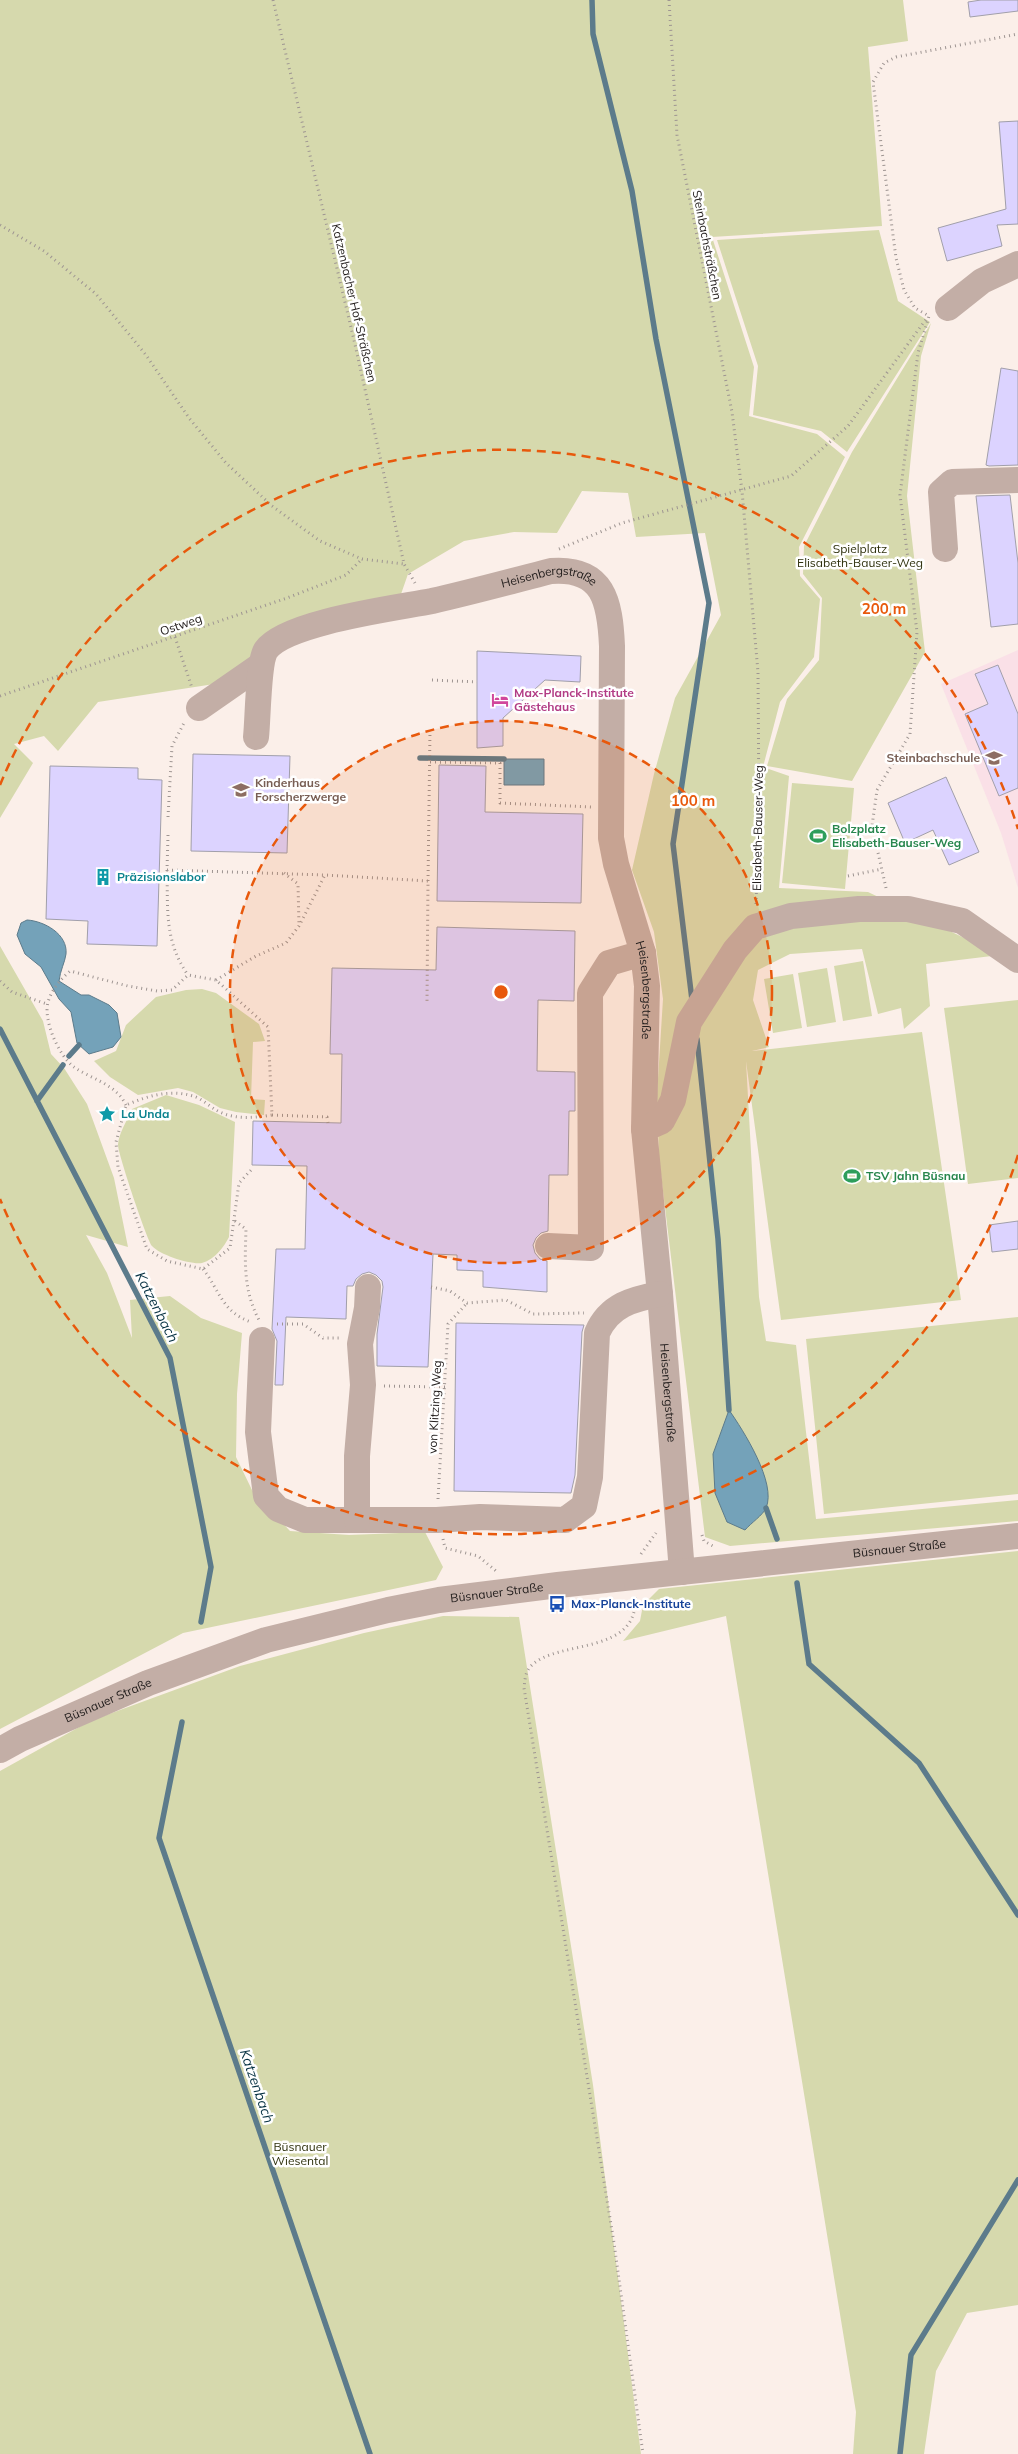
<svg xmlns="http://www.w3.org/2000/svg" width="1018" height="2454" viewBox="0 0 1018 2454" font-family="Mulish,sans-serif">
<rect width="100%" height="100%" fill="#fbefe9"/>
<path fill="#fae0e7" d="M1018 650V888L1001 833 941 684Z"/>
<path fill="#d6d9ad" d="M0 0H903L908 41 868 47 882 226 712 237 754 367 749 416 817 434 845 457 799 547 800 576 820 599 814 657 780 702 763 767 789 776 779 888 868 892 1000 955 926 964 930 1006 904 1029 901 1008 878 1014 862 949 790 954 758 970 753 1000 769 1047 752 1051 922 1032 961 1300 781 1320 746 1061 759 1297 766 1341 796 1345 816 1519 1018 1500V1521L730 1546 705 1537 659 1158 657 1095 663 999 654 932 632 870 654 774 675 698 721 615 705 533 636 537 628 493 582 491 557 533 514 532 464 541 408 574 400 597 294 625 240 680 98 702 58 751 44 736 14 744 33 763 0 818Z
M879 230 898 301 930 322 847 452 821 431 753 415 758 366 717 240Z
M931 323 921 356 907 496 925 652 852 781 767 766 787 699 819 660 822 598 803 574 804 546 852 452Z
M792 783 854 788 845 889 782 883Z
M0 946 43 1021 51 1054 64 1068 87 1104 114 1178 128 1247 86 1235 107 1273 132 1338 130 1300 170 1296 201 1318 242 1333 237 1394 236 1457 252 1490 290 1531 349 1535 425 1532 443 1567 436 1580 183 1633 0 1729Z
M863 961 872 1016 843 1021 834 966Z
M827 968 836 1022 807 1027 798 973Z
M793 974 802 1028 773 1033 764 979Z
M202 989 216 993 259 1024 265 1041 253 1042 251 1099 265 1100 264 1115 236 1112 220 1108 193 1092 178 1088 138 1095 110 1077 94 1061 116 1051 126 1025 156 997 186 990Z
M1018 1000V1178L968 1184 944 1008Z
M166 1095 199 1105 235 1122 229 1237C224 1247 215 1259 202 1263 191 1265 160 1255 152 1246 147 1240 118 1154 118 1145 118 1134 128 1119 132 1109Z
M1018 1317V1494L824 1514 806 1339Z
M1018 1551V2305L967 2313 936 2371 924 2454H853L856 2412 726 1616 623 1641 640 1621 643 1605 659 1589Z
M443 1616 519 1617 593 2085 641 2454H0V1771L90 1721 240 1666 364 1633Z"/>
<path fill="#74a2b9" stroke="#5c7b8b" d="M504 759H544V785H504Z
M27 920C44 921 68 934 66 954 65 962 60 971 59 981L81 995H89L109 1005 117 1013 121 1037 113 1047 89 1054 77 1043 71 1012 59 999 41 967 25 954 17 935 21 923Z
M729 1410C743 1430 777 1483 766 1508 763 1515 751 1523 745 1530L727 1522 715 1493 713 1454Z"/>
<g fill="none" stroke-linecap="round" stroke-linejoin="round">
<path stroke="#5c7b8b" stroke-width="5.5" d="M592 0 593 34 632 191 656 339 709 603 673 844 692 1000
M420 758 504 759
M0 1029 170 1358 211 1567 201 1622
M697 1039 718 1239 729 1410
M69 1056 79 1045
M37 1101 63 1065
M766 1508 777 1539
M797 1583 809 1664 919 1763 1018 1915
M182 1722 159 1838 370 2454
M900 2454 911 2355 1018 2180"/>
</g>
<path fill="#dcd3ff" stroke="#a19faa" d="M981 0H1018V11L970 17 968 2Z
M1018 121V224L997 225 1002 246 947 261 938 228 1006 209 999 122Z
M1001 368 1018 371V465L989 466 986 465Z
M1010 495 1018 563V624L991 627 976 496Z
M477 651 581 656 580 682 545 680 503 718V746L477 748Z
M998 665 1018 714V788L999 796 965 714 988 704 975 674Z
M193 754 290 756 287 853 191 851Z
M439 765 486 766 485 812 583 814 581 903 437 901Z
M50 766 138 768V779L162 780 157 946 87 944 88 921 46 919Z
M946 777 979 852 949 865 933 830 905 843 888 803Z
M437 927 575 931 574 1001 538 1000 537 1071 575 1072V1111H569L568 1175H549L548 1231 541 1233 536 1238 533 1245 535 1253 540 1259 547 1261V1292L483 1287V1271L457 1270V1255L433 1254 428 1367 377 1366V1334L383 1287 382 1281 376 1275 369 1272 362 1274 356 1279 353 1286H347L346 1319 286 1317 283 1385H275L277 1341 272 1329 276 1249H305L307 1166 252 1165 253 1121 341 1123 342 1054H330L332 968 436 970Z
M1018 1221V1249L992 1252 989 1225Z
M456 1323 584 1325 582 1332 575 1475 571 1493 454 1491Z"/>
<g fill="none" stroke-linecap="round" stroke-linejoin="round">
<path stroke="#9e9592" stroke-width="3" stroke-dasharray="1 4" stroke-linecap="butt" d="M273 0 354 340 404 564 415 583
M669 0 677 135 732 412 742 491 758 672 759 816 756 904
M0 225 44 251 96 294 146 355 189 418 226 463 272 506 320 541 362 559 404 564
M559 549 622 523 791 476 848 426 927 318
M175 637 192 688
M432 680 477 682
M0 696 287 598 346 575 362 559
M430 762 500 763V803L591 807
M168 817 172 746 185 721
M168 835 167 870 325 875
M167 870C168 909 164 941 188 975
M284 873 298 884 299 925
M848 876 882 869
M428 881 430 730
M886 888 872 826 877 790 910 734 917 632 900 495 918 353 929 316 915 308 904 290 896 258 873 82 884 63 896 57 1018 34
M216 980 256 956 286 943 299 926 325 875 428 881 427 1001
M0 981 12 992 47 1004
M126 1105C116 1084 91 1079 74 1067 59 1056 43 1021 48 1002 52 989 60 980 70 971L128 986 157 991 172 990 188 975 216 980 268 1027 272 1115C254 1118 233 1120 216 1110 209 1106 201 1098 193 1096 169 1089 148 1096 126 1105L116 1142 118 1167 147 1249 167 1261 203 1269 230 1248 239 1183 252 1169
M272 1115 327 1117 328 1123
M235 1221 246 1229C245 1261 243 1290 259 1320
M203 1269C220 1291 222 1312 251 1322
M431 1287 450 1291 467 1303 506 1300 533 1314 584 1313
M277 1324H303L323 1338H339
M384 1386 446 1387
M438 1499 448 1324 467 1303
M702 1535 704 1541 713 1546
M443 1539 445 1548 478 1556 496 1571
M641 1554 656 1533
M635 1597C639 1656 557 1639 531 1666 525 1672 525 1680 524 1688L614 2243 643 2454"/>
<g stroke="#c3aea6" stroke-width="26">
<path d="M948 308 982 281 1018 264"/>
<path d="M945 549 941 492 952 482 1018 480"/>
<path d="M199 708 261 665"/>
<path id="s1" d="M256 737C258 720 258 662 266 650 286 622 397 608 432 601 472 592 512 581 551 571 604 567 610 602 612 646L611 838 616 864 643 953 647 986 644 1129 660 1294 682 1572"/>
<path d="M644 1129 662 1121 673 1100 689 1022 735 950 755 927 791 916 859 909H908L962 921 1018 960"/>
<path d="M548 1246 591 1248 590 993 609 963 643 953"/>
<path d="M262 1340 258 1432 266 1496 278 1509 305 1520H437L480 1517 565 1520 584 1506 590 1477 597 1333C609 1305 633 1299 660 1294"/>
<path d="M357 1520V1456L363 1385 360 1344 367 1308 368 1287"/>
<path id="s2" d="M0 1750 20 1739 148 1683 266 1640 388 1610 439 1600 558 1585 1018 1536"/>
</g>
</g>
<circle cx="501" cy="992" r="271" fill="#e8590c" fill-opacity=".12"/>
<g fill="none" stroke="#e8590c" stroke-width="2.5" stroke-dasharray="9 6">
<circle cx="501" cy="992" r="271"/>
<path d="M1018 1155A542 542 0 0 1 0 1199M0 785A542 542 0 0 1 1018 829"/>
</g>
<defs>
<g id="hotel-bare" transform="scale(1.35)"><path d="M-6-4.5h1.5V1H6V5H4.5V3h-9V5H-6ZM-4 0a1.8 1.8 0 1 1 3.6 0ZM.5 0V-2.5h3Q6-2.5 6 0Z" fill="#d1479c" stroke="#fff" stroke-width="2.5" paint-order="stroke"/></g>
<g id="school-bare" transform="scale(1.35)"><path d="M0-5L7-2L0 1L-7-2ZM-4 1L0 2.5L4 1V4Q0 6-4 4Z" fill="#8d6e63" stroke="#fff" stroke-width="2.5" paint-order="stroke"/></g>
<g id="stadium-bare" transform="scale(1.35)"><path d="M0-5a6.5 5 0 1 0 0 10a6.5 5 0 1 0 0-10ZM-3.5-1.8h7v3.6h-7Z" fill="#2e9e5b" stroke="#fff" stroke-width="2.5" paint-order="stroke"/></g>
<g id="building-bare" transform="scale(1.35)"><path d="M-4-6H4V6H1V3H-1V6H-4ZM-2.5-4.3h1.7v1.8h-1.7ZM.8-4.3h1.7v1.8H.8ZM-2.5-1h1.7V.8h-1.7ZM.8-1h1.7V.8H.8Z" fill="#0f9aa8" stroke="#fff" stroke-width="2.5" paint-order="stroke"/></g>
<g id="sight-bare" transform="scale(1.35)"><path d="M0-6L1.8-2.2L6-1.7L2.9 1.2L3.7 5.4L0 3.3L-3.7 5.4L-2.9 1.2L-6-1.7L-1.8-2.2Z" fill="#0f9aa8" stroke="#fff" stroke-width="2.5" paint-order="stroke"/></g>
<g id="bus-bare" transform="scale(1.35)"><path d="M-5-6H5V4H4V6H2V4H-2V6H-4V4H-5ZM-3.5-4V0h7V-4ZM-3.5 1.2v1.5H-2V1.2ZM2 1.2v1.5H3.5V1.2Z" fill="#1a4fb4" stroke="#fff" stroke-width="2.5" paint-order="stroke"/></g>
</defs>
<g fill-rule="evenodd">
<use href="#hotel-bare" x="500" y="700"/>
<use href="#school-bare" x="994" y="758"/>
<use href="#school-bare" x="241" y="790"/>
<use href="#stadium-bare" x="818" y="836"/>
<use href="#building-bare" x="103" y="877"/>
<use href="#sight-bare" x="107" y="1114"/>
<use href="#stadium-bare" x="852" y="1176"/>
<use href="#bus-bare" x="557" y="1604"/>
</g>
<g text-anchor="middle" stroke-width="5" stroke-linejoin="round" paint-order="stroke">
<g font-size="12" fill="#25201f" stroke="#fff">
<text transform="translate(707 245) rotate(79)" y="4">Steinbachsträßchen</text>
<text transform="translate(354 303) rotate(77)" y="4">Katzenbacher Hof-Sträßchen</text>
<text dy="4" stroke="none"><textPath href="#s1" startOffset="384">Heisenbergstraße</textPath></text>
<text transform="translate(181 625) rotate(-19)" y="4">Ostweg</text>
<text transform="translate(758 828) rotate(-89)" y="4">Elisabeth-Bauser-Weg</text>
<text dy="4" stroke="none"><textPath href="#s1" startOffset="848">Heisenbergstraße</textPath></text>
<text dy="4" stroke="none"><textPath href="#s1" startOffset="1252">Heisenbergstraße</textPath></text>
<text transform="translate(435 1407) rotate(-87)" y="4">von Klitzing Weg</text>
<text dy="4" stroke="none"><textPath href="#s2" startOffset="929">Büsnauer Straße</textPath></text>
<text dy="4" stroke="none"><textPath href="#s2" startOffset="524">Büsnauer Straße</textPath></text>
<text dy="4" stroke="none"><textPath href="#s2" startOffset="119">Büsnauer Straße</textPath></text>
</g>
<g font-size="12" fill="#2f310d" stroke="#fff">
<text x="860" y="553">Spielplatz<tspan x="860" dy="14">Elisabeth-Bauser-Weg</tspan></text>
<text x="300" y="2151">Büsnauer<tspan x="300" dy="14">Wiesental</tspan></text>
</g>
<g font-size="12" font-weight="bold" fill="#b23c85" stroke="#fff" text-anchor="start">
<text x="514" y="697">Max-Planck-Institute<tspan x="514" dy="14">Gästehaus</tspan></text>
</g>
<g font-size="12" font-weight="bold" fill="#785e54" stroke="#fff" text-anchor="end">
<text x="980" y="762">Steinbachschule</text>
<text x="255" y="787" text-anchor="start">Kinderhaus<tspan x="255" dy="14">Forscherzwerge</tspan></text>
</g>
<g font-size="12" font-weight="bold" fill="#27864d" stroke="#fff" text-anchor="start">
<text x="832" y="833">Bolzplatz<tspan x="832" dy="14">Elisabeth-Bauser-Weg</tspan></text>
<text x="866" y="1180">TSV Jahn Büsnau</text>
</g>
<g font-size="12" font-weight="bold" fill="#0d838f" stroke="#fff" text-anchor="start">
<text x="117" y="881">Präzisionslabor</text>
<text x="121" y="1118">La Unda</text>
</g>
<g font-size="12" font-weight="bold" fill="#164399" stroke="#fff" text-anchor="start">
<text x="571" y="1608">Max-Planck-Institute</text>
</g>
<g font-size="14" font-style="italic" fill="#063142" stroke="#fff">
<text transform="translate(157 1307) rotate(63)" y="5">Katzenbach</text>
<text transform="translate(257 2086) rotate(71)" y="5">Katzenbach</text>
</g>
</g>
<circle cx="501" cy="992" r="8" fill="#e8590c" stroke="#fff" stroke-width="2.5"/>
<g font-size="15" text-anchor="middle" font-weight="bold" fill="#e8590c" stroke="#fff" stroke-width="5" stroke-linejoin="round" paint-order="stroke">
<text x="884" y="614">200 m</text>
<text x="693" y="806">100 m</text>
</g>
</svg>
